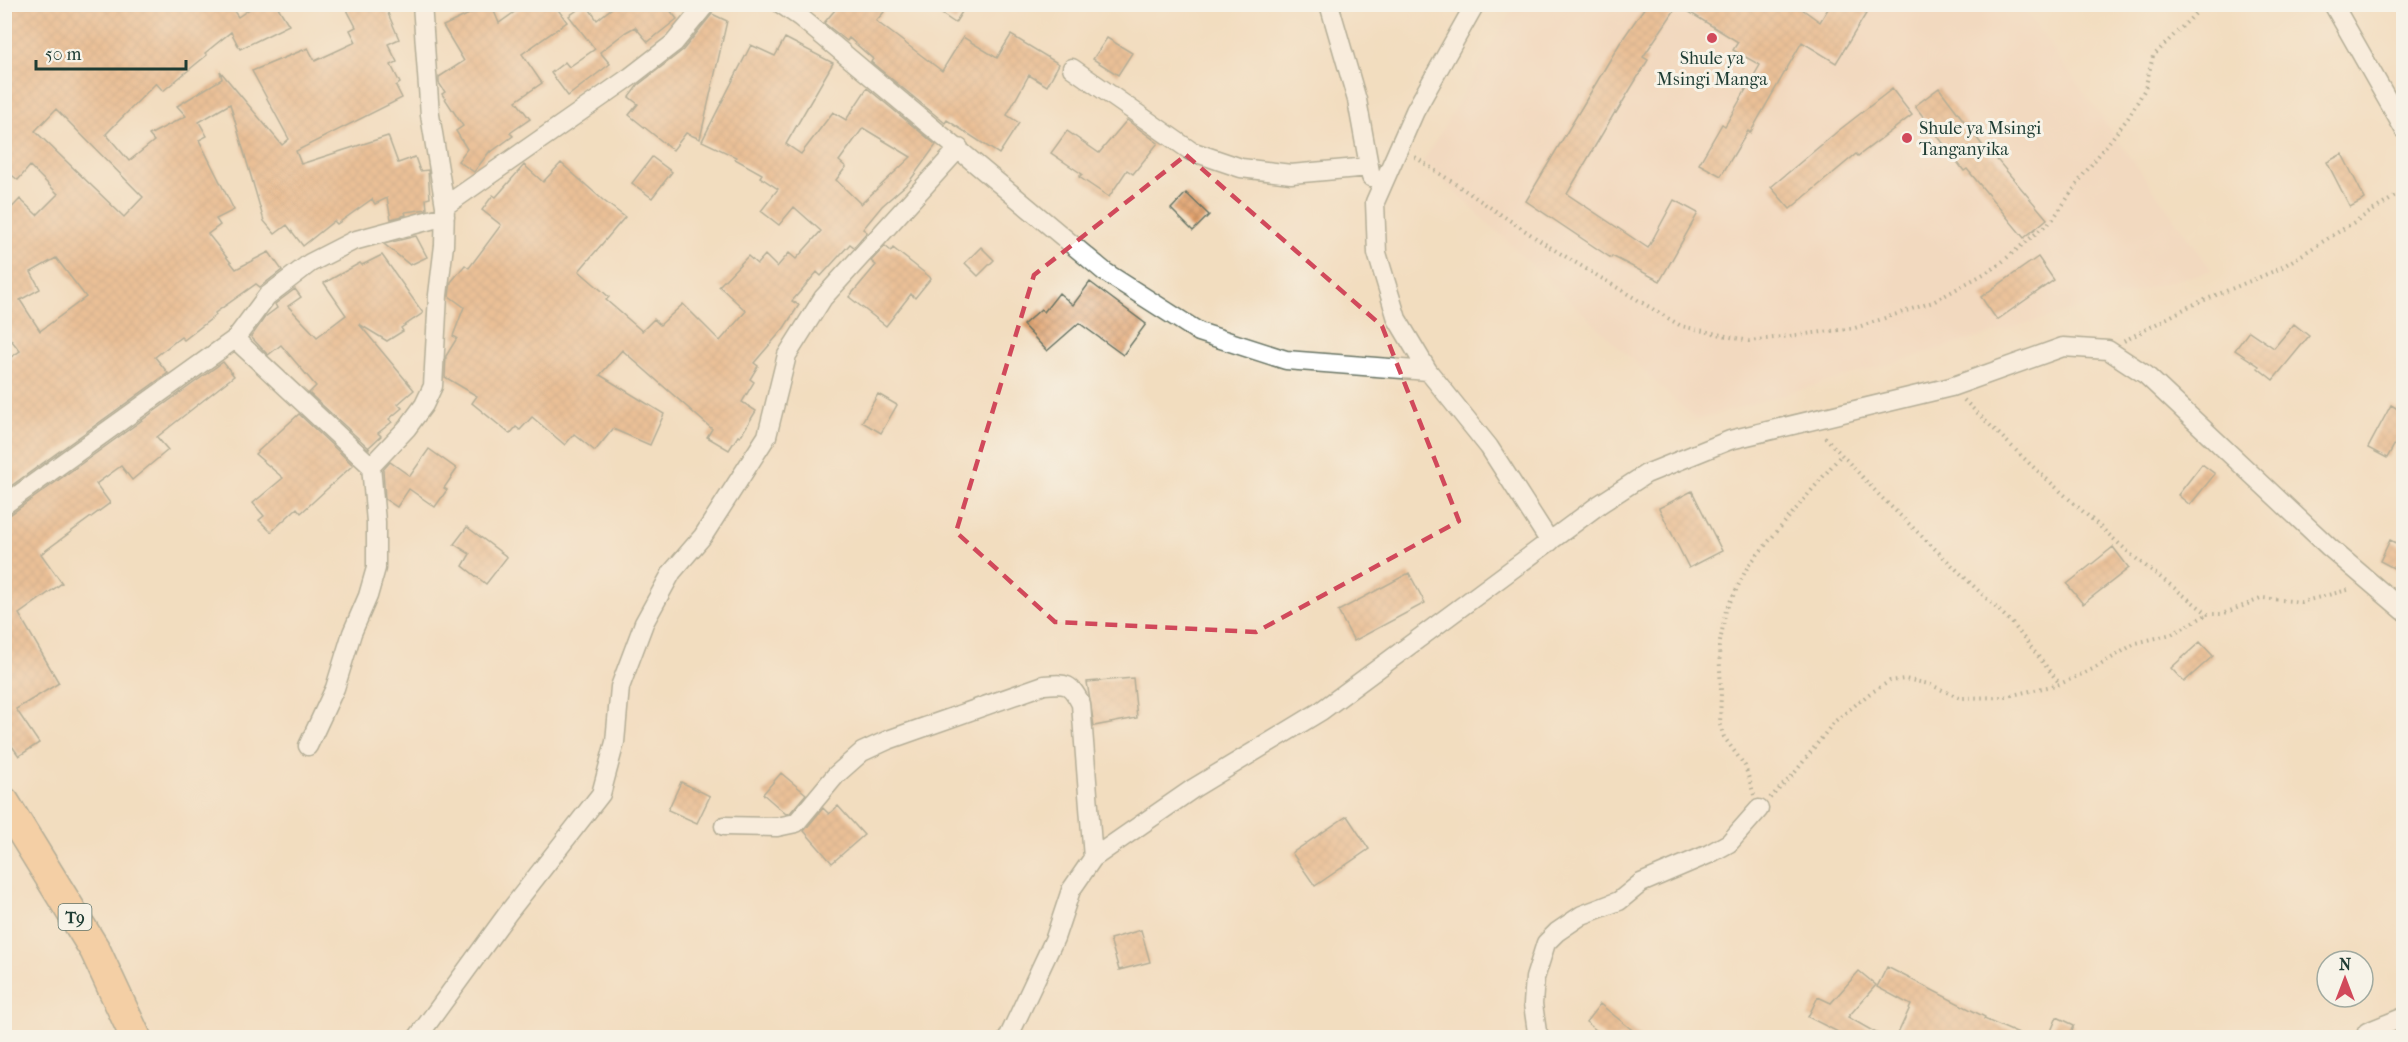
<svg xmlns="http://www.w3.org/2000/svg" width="2408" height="1042" viewBox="0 0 2408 1042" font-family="'IM FELL French Canon',serif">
<defs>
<pattern id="building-cross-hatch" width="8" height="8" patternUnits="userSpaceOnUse" patternTransform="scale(1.5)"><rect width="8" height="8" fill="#e09c65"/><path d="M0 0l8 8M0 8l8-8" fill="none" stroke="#b58054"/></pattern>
</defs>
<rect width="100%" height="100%" fill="#f7f3e8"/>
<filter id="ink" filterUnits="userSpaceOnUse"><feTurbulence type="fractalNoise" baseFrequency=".0167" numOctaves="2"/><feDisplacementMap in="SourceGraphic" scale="12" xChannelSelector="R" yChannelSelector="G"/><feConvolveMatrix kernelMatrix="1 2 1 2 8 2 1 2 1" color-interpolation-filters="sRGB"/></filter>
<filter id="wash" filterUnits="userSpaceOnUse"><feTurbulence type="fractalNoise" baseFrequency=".008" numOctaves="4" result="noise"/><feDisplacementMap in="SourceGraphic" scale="24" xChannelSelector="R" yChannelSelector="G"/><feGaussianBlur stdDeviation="1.35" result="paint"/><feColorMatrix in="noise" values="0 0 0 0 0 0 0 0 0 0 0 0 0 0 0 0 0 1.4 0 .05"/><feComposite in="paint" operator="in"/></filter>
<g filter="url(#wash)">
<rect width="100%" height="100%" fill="#f2ddbf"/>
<path fill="#f2d4be" d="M1515 5H2021L2211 270 1696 420 1423 162Z"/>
<g id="blocks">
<path fill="url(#building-cross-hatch)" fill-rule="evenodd" d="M4 4H229L238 17 257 4H276L289 25 240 49 231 32 205 53 207 55 163 91 156 83 106 134 129 161 154 141 149 135 186 116 177 106 222 79 220 71 282 145 289 139 252 71 308 48 315 61 356 42 350 30 356 27 344 4H384L399 39 388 44 397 62 391 65 400 83 396 86 402 98 296 151 301 164 388 136 398 163 415 157 420 171 428 170 430 198 426 199 427 209 405 212 406 215 391 219 387 198 375 204 372 199 337 224 334 221 303 246 287 225 275 234 264 221 230 104 199 122 207 136 199 140 234 210 216 219 220 225 208 234 236 269 269 252 282 270 260 287 256 284 215 313 216 315 184 340 181 337 155 357 168 373 4 491V362L20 351 4 331V216L20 199 37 215 58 194 30 166 18 180 4 169ZM56 109 143 197 124 217 35 131ZM56 258 86 297 40 331 20 300 40 289 31 272Z
M491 4 499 23 526 4H554L567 22 522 54 542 83 516 101 530 119 510 133 513 136 491 152 490 151 474 172 458 161 467 149 456 131 463 126 442 94 445 92 439 83V77L464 61 443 26Z
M586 4 597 20 617 4H665L677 19 648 42 635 27 626 32 600 52 610 64 568 96 551 73 565 62 569 67 595 49 569 16Z
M840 4H876L884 12 876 21 942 71 963 37 997 58 1011 35 1059 64 1047 86 1029 75 1007 115 1019 123 999 154 947 120 945 123 871 62 873 59 849 38 847 41 824 23Z
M927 4H967L955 23Z
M1647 4H1795L1820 22 1831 4H1872L1836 63 1802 42 1750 133 1748 131 1721 176 1699 164 1722 124 1725 126 1760 65 1733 50 1738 42 1678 5 1643 57 1648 60 1616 113 1615 112 1567 194 1648 248 1674 200 1698 213 1660 281 1612 256 1611 258 1526 201 1620 43Z
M712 14 727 21 700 139 686 133 673 150 629 115 638 104 629 97 638 85 683 50Z
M785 38 833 63 786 144 801 154 833 112 846 120 867 88 936 145 909 182 882 206 863 229 867 232 854 247 850 244 821 276 817 272 792 301 799 305 784 328 754 363 758 366 750 379 754 382 742 402 756 411 740 437 738 436 729 450 707 437 712 429 622 350 600 375 664 414 650 445 613 429 595 451 574 434 565 445 532 417 520 430 516 427 510 434 472 403 477 396 445 377 446 356 457 338 453 336 464 307 449 296 451 282 465 265 469 268 501 225 482 210 493 195 496 197 524 165 543 182 561 163 604 201 625 217 579 271 609 297 606 300 642 331 654 319 660 325 683 304 720 341 746 311 719 286 748 256 757 264 765 255 777 267 789 253 796 259 821 231 794 207 779 225 761 211 778 189 760 177 762 174 735 159 736 157 702 141 751 45 775 56ZM863 128 911 157 861 204 836 180 846 167 839 161Z
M1107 38 1132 53 1118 75 1093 59Z
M1939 88 1992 158 1994 156 2047 219 2024 238 1967 169 1964 171 1915 106Z
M1892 89 1912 115 1858 156 1856 154 1790 209 1771 187 1838 131Z
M1127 120 1158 143 1133 174 1127 170 1109 197 1079 177 1082 174 1051 153 1067 131 1099 153Z
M2342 154 2365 199 2350 207 2327 162Z
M652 157 672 172 652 198 632 183Z
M1186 193 1209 215 1193 231 1171 209Z
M416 236 427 257 410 265 384 244Z
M885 246 891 251 893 248 931 278 915 298 911 294 886 326 849 297 876 265 871 261Z
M981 247 994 260 978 276 965 263Z
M382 255 423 313 401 328 403 331 387 341 359 324 414 390 398 404 402 408 389 419 392 422 378 433 381 436 368 448 370 449 309 393 316 386 281 345 268 355 251 337 265 317 277 308 275 304 295 289 301 297 288 306 317 337 346 315 324 283 360 263 362 265Z
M2038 257 2054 280 1997 320 1981 297Z
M1090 282 1146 324 1123 355 1079 323 1047 351 1023 325 1041 309 1044 312 1059 293 1073 305Z
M2294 324 2309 336 2273 380 2258 368 2259 366 2235 350 2249 331 2274 348Z
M223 362 234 376 157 437 168 450 132 480 121 466 96 484 110 503 41 554 62 583 19 614 59 683 16 709 39 743 19 756 4 735V516L11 514Z
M878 394 897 405 881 433 862 422Z
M2391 405 2403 412V429L2387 458 2368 448Z
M299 414 353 465 301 513 297 508 271 532 259 520 264 516 253 503 283 478 255 454Z
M429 449 457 469 444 488 447 490 435 507 409 489 397 507 385 499 383 470 390 462 410 476Z
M2202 464 2215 474 2190 505 2178 495Z
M1692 491 1722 551 1689 568 1659 508Z
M467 527 507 557 486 584 463 566 470 554 454 544Z
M2390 540 2403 547V573L2380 561Z
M2113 547 2129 568 2083 604 2067 584Z
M1409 573 1425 603 1354 641 1338 611Z
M2200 642 2213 656 2184 682 2171 668Z
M1133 678 1137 718 1094 726 1087 682Z
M781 773 806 794 790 813 786 814 763 794Z
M681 782 710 796 697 823 668 810Z
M838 806 864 835 832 863 804 831 823 808 829 814Z
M1347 816 1369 849 1315 886 1292 853Z
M1141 930 1150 962 1119 970 1110 939Z
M1887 967 1985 1017 1984 1019 2028 1038H1896L1911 1005 1877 987Z
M1859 971 1876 985 1848 1017 1885 1038H1850L1808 1017 1818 997 1831 1003Z
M1600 1004 1642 1038H1606L1586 1022Z
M2057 1017 2074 1025 2069 1038H2048Z"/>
</g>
</g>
<g filter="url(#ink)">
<use href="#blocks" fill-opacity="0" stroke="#697565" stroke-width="1.5"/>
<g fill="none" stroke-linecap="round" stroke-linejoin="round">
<g stroke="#697565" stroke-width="21">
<path id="minor" d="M781 4 800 17 1105 272 1199 332 1286 360 1428 371
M1329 4 1357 100 1371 177
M1475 4 1415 111 1375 202 1377 253 1397 319 1428 371 1489 447 1550 542
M2333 4 2404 129
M1072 68 1191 151 1241 168 1291 174 1369 167
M445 206 630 77 674 43 706 4
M235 339 371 466
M4 505 235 339 267 296 310 263 353 241 445 216
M308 746 335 688 352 633 368 596 376 568V522L371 466 407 428 424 405 433 386 438 295 444 245 445 206 430 115 422 4
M724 826 777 827 796 823 836 775 862 752 888 740 1044 685C1067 683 1070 683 1081 704L1093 858
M2367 1032 2404 1017
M417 1038 508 913 601 794 615 742 620 687 644 623 672 572 703 536 767 436 787 355 823 298 959 148
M1008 1038 1055 938 1071 890 1093 858 1194 788 1321 711 1600 504 1646 474 1730 440 1951 387 2063 347 2108 350 2146 375 2329 547 2404 611
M1541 1038 1537 1032 1533 1004 1535 978 1546 943 1557 932 1582 915 1619 901 1641 883 1709 854 1729 843 1759 809"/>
</g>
<g stroke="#697565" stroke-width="33">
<path id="trunk" d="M4 802 95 950 136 1038"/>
</g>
<path stroke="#697565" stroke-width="4" stroke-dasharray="1.5 4.5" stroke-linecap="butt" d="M1415 157 1548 246 1681 326 1749 341 1855 328 1933 302 1996 267 2053 219 2084 174 2128 118 2145 89 2153 56 2205 4
M2124 341 2190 306 2279 269 2404 191
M1964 400 2031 465 2134 557 2208 614H2222L2263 598 2301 602 2351 589
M1825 437 1881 497 2012 623 2060 684
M1754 795 1745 766 1724 737 1720 725 1721 691 1719 647 1726 610 1748 566 1842 454
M1770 798 1793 775 1834 722 1869 694 1890 681 1905 679 1929 684 1960 698 2004 697 2060 684 2095 668 2136 643 2172 634 2208 614"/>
<use href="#minor" stroke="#fff" stroke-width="18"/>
<use href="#trunk" stroke="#f6be86" stroke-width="30"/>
</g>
</g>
<path d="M0 0H2408V1042H0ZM1186 155 1382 326 1459 521 1256 632 1055 622 956 532 1034 275Z" fill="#f2ddbf" fill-opacity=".55" fill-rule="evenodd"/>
<path fill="none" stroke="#d1495b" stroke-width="4.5" stroke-dasharray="12 8" stroke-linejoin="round" d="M1186 155 1382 326 1459 521 1256 632 1055 622 956 532 1034 275Z"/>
<g fill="#d1495b" stroke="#f7f3e8" stroke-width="2">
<circle cx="1712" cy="38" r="6"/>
<circle cx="1907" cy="138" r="6"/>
</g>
<g text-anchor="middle" stroke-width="6" stroke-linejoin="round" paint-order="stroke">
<rect fill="#f7f3e8" stroke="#60746a" stroke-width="1.5" x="58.5" y="904" width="33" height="26" rx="4.5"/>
<g font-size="16" font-weight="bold" fill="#1f3d34">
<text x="75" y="923">T9</text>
</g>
<g font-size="18" fill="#1f3d34" stroke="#f7f3e8">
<text x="1712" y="64">Shule ya<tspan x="1712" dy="21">Msingi Manga</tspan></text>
<text x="1919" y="134" text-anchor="start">Shule ya Msingi<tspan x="1919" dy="21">Tanganyika</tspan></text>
</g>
</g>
<rect width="2408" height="1042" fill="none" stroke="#f7f3e8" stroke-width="24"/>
<g transform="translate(2345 979)"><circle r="28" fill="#f7f3e8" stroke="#a1aaa0" stroke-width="1.5"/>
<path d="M0-4.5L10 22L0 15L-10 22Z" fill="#d1495b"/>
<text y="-9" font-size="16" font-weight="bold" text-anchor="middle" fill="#1f3d34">N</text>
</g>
<path d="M36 60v9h150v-9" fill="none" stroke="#1f3d34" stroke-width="3"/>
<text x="45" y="60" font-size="18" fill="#1f3d34" stroke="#f7f3e8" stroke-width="4.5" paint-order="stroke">50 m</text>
</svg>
